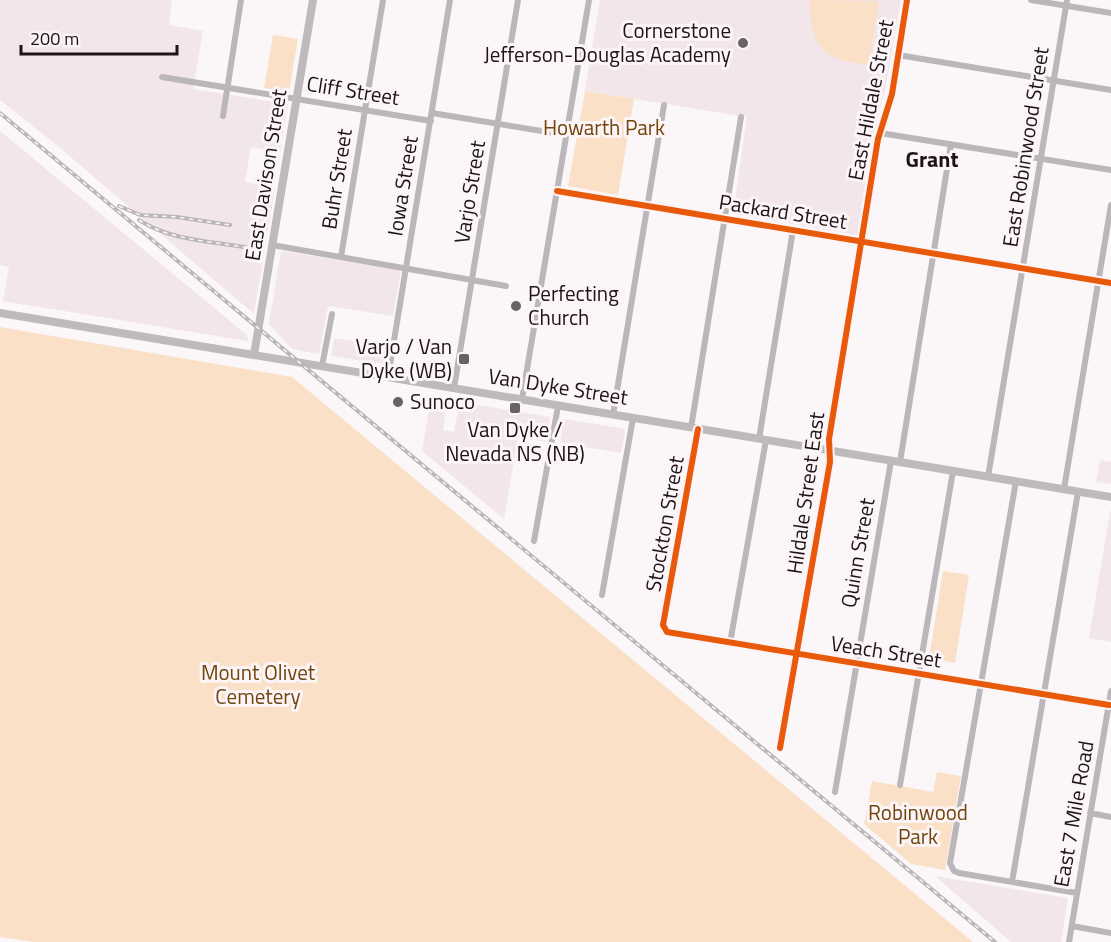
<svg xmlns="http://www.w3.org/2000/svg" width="1111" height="942" viewBox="0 0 1111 942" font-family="'Titillium Web',sans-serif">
<rect width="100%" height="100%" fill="#fbf6f8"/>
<path fill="#f2e6ea" d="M0 0H172L169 25 203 31 193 89 288 104 280 152 251 147 245 182 275 188 254 314 59 147 0 100Z
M600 0H901L886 86 872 139 857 235 733 214 747 117 585 91Z
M0 131 247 335 248 341 3 301 9 267 0 265Z
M281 251 401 270 393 316 328 306 319 354 292 349 269 324Z
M334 338 387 346 384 364 331 356Z
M431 398 447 400 443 430 454 432 460 402 550 417 546 442 518 437 504 519 422 451Z
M564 419 625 429 621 453 560 443Z
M1100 460 1111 462V484L1096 482Z
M1110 511H1111V642L1089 638Z
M935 876 1068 898 1061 942H1011Z"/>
<path fill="#fbe0c8" d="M809 0 879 1 869 65C821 60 812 47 809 0Z
M273 35 298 39 289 92 264 88Z
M585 91 634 99 618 195 568 186Z
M0 327 292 377 973 942H33L0 937Z
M943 571 969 575 955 663 929 658Z
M937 772 961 776 945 870 911 864 864 824 872 781 933 792Z"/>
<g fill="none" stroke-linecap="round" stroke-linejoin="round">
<path stroke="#bab6ba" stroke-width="6" d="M1031 0 1111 13
M898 55 1111 90
M162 77 431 121
M432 113 566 135
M223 116 241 0
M880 133 1111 170
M557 191 1111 283
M272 245 506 286
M341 257 383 0
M322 366 332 314
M388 377 450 0
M454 388 518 0
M522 399 589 0
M613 415 664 105
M691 428 741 117
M698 429 663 625 667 632 1109 705
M759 439 793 230
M900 462 951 144
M988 477 1067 0
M1016 481 950 863 954 871 959 873 1077 893
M1064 489 1111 205
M534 541 558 406
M602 595 633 418
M730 643 766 440
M780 748 830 462 829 439 878 139 892 94 907 0
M900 785 953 471
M835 792 891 461
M1090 813 1111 817
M1012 882 1078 492
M1072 926 1111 933
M1069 942 1111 691"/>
<path stroke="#bdb9bc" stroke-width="8" d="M0 313 1111 497
M254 355 313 0"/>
<g stroke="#bab6b8" stroke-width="4">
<path id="rail" d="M0 113 995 942
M119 206 140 215 177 217 230 225
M139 220C171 241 212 241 249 248"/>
</g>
<use href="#rail" stroke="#fcf5f7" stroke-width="1.5" stroke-dasharray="4.5" stroke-linecap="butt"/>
<g stroke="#fcf5f7" stroke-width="10">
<path id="cycleway" d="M557 191 1111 283
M698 429 663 625 667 632 1109 705
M780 748 830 462 829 439 878 139 892 94 907 0"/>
</g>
<use href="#cycleway" stroke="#e8590c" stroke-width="6"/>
</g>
<g fill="#6b6266" stroke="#fcf5f7" stroke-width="2">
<circle cx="743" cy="43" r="6"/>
<circle cx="516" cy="306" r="6"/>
<rect x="458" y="353" width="12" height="12" rx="3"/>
<circle cx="398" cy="402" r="6"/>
<rect x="509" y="402" width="12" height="12" rx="3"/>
</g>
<g text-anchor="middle" stroke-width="6" stroke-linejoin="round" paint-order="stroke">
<g font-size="21" fill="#1e1317" stroke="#fcf5f7" text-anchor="end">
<text x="731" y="38">Cornerstone<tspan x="731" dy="24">Jefferson-Douglas Academy</tspan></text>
<text x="528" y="301" text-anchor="start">Perfecting<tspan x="528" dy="24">Church</tspan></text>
<text x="452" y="354">Varjo / Van<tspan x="452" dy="24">Dyke (WB)</tspan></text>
<text x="410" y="409" text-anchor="start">Sunoco</text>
<text x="515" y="437" text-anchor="middle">Van Dyke /<tspan x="515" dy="24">Nevada NS (NB)</tspan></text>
</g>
<g font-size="21" fill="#1e1317" stroke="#fcf5f7">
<text transform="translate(353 91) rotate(9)" y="7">Cliff Street</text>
<text transform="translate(871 100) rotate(-79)" y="7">East Hildale Street</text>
<text transform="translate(1026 147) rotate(-81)" y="7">East Robinwood Street</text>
<text transform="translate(266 175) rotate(-81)" y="7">East Davison Street</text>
<text transform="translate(337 179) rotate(-81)" y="7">Buhr Street</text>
<text transform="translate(403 186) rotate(-81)" y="7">Iowa Street</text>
<text transform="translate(470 192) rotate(-81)" y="7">Varjo Street</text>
<text transform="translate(783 212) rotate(9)" y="7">Packard Street</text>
<text transform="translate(558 387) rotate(9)" y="7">Van Dyke Street</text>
<text transform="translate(806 493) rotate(-82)" y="7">Hildale Street East</text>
<text transform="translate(665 524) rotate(-80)" y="7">Stockton Street</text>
<text transform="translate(858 553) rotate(-80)" y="7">Quinn Street</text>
<text transform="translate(886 652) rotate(9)" y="7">Veach Street</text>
<text transform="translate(1074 814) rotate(-80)" y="7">East 7 Mile Road</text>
</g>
<g font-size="21" fill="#71450c" stroke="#fcf5f7">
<text x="604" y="135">Howarth Park</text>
<text x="258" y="680">Mount Olivet<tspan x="258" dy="24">Cemetery</tspan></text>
<text x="918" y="820">Robinwood<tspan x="918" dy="24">Park</tspan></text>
</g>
<g font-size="22" font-weight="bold" fill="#1e1317" stroke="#fcf5f7">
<text x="932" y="167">Grant</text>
</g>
</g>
<path d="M21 45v9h156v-9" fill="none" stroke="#1e1317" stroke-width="3"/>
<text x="30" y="45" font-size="18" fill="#1e1317" stroke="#fcf5f7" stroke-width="4.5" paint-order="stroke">200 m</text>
</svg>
